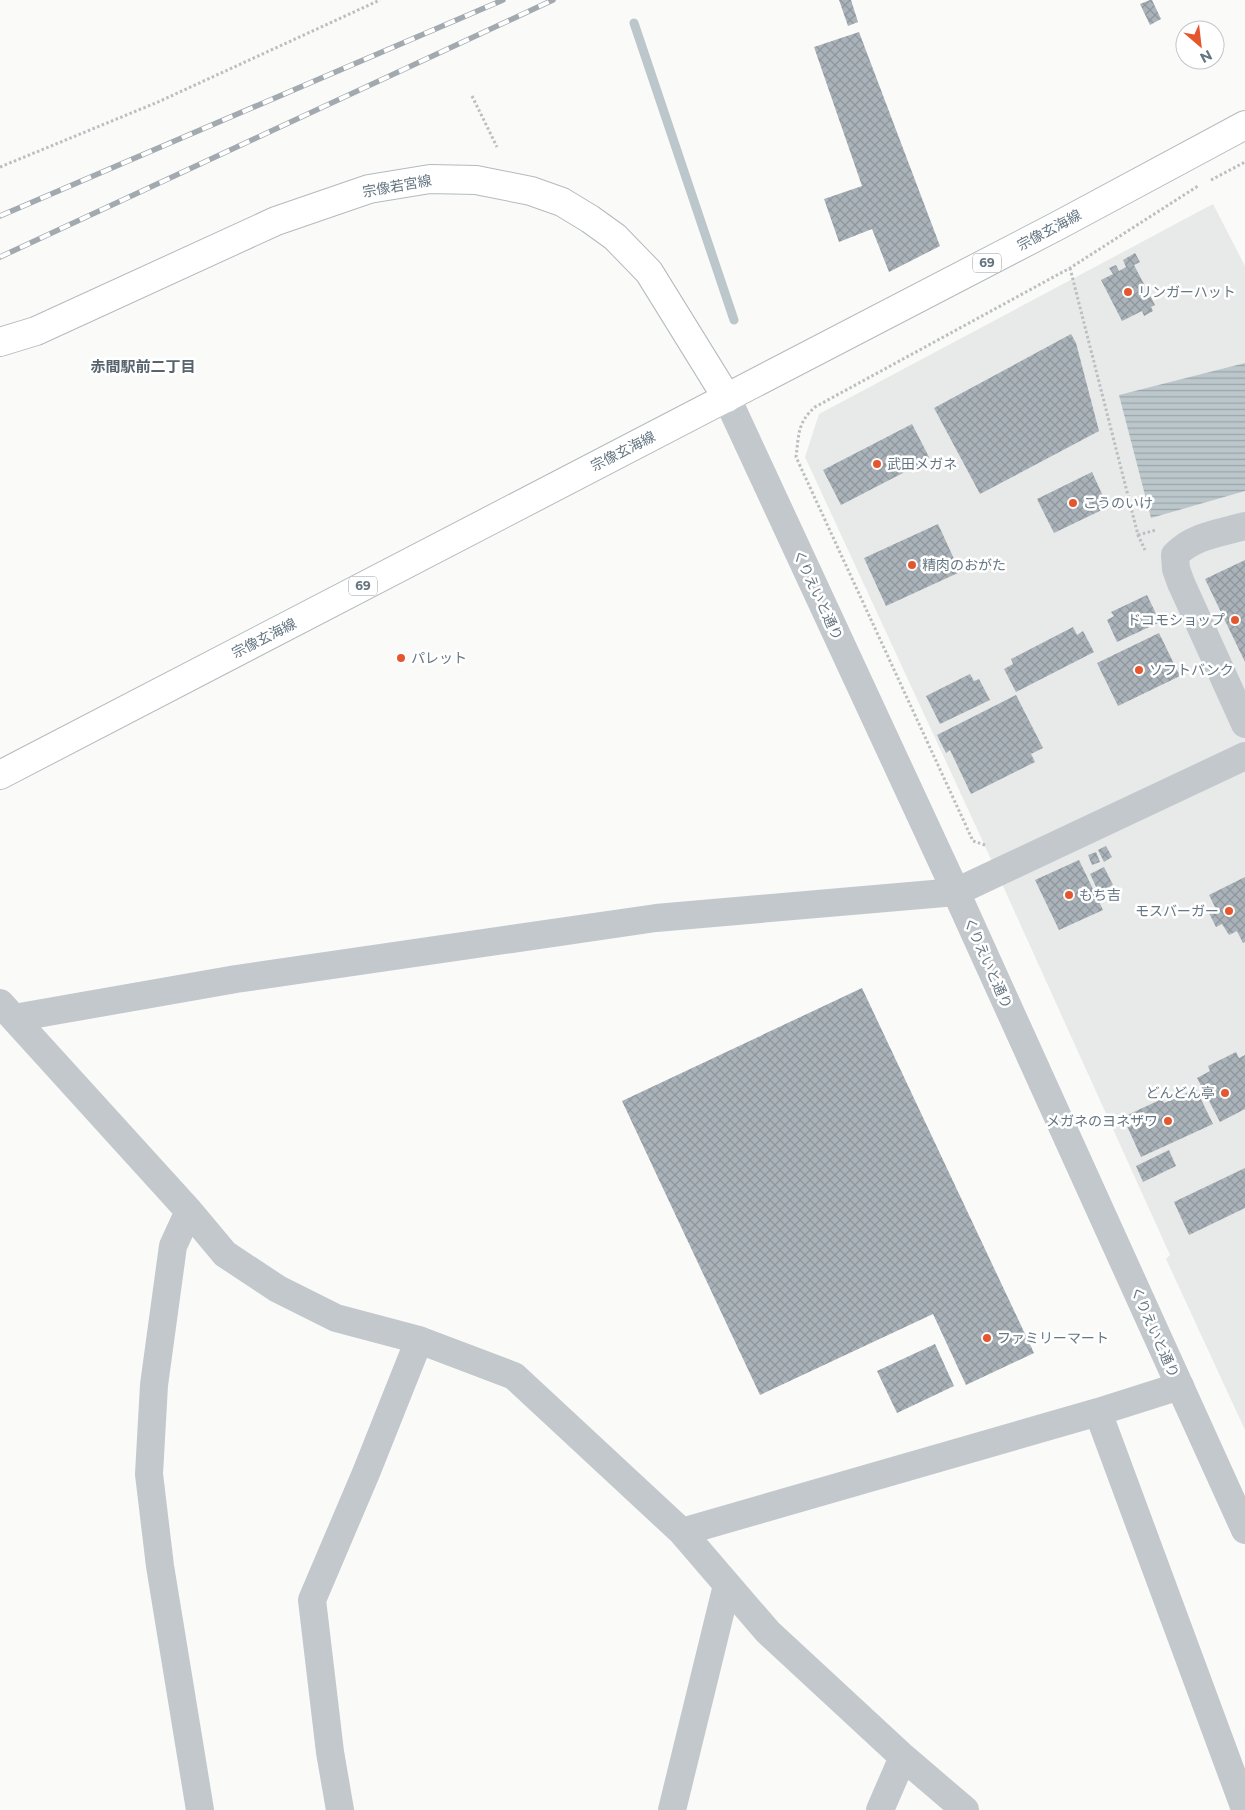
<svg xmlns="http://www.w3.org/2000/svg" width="1245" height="1810" viewBox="0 0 1245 1810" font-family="Montserrat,'Noto Sans JP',sans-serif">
<defs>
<pattern id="water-rules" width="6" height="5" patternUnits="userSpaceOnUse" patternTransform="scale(1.25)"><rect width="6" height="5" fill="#bbc7cb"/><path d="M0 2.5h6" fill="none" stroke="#9ca6aa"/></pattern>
<pattern id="building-cross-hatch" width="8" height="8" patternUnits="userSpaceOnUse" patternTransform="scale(1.25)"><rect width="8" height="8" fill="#aab3b9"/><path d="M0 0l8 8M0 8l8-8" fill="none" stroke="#8e969c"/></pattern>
</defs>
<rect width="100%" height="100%" fill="#fafaf8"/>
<path fill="#e8e9e9" d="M1213 204 1245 266V1430L1166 1259 1170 1255 979 833 805 457 819 414Z"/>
<path fill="url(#water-rules)" d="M1245 363V491L1151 518 1119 395Z"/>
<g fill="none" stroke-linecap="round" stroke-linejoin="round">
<path stroke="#bbc7cb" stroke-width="9" d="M634 23 734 320"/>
</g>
<path fill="url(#building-cross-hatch)" d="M839 0H851L858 22 848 26Z
M1150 0H1152L1161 19 1150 25 1140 4Z
M859 32 940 246 889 272 872 229 839 242 824 199 862 186 814 47Z
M1135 253 1140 262 1134 265 1155 305 1151 307 1153 311 1144 316 1142 311 1122 321 1101 280 1113 274 1109 268 1116 265 1119 271 1126 267 1123 260Z
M1071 334 1076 343 1099 431 980 494 934 408Z
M912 424 930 459 841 505 823 470Z
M1092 472 1108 507 1054 533 1037 499Z
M938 524 960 572 886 606 864 558Z
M1245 560V662L1205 579Z
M1147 595 1160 622 1117 642 1107 620 1114 616 1111 612Z
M1073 627 1077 635 1083 631 1094 652 1016 692 1004 669 1013 664 1011 659Z
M1159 633 1180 676 1118 706 1097 663Z
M970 674 974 681 979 679 990 700 940 724 926 696Z
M1016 695 1043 748 1031 754 1035 762 971 794 950 750 946 753 937 735Z
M1106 846 1112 857 1104 862 1098 850Z
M1096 852 1100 862 1092 865 1088 855Z
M1079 860 1103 910 1059 930 1035 880Z
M1104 867 1113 885 1099 893 1090 874Z
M1245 877V942L1243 943 1237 931 1229 935 1222 924 1216 927 1209 913 1216 909 1209 895Z
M862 988 1034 1353 966 1385 933 1314 760 1395 622 1101Z
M1236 1052 1239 1058 1245 1055V1109L1220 1122 1197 1078 1210 1071 1208 1066Z
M1196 1089 1213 1124 1141 1157 1123 1117 1162 1099 1164 1103Z
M1169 1150 1176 1166 1143 1182 1136 1166Z
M1245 1168V1208L1189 1235 1174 1202Z
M935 1344 954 1386 897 1413 877 1371Z"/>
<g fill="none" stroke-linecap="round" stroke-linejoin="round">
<g stroke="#b3babf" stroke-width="30">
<path id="secondary" d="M0 342 36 331 276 221 369 189 430 179 476 180 531 191 562 202 590 219 615 237 649 272 727 398"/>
</g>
<g stroke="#b5babe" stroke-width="30">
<path id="primary" d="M0 775 1059 225 1245 125"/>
</g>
<path stroke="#bbbfc2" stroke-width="3" stroke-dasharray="2.5 2.5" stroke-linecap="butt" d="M472 96 497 147
M0 167 158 102 380 0
M1211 180 1245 162
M1070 268 1138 535 1145 550
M1138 535 1156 530
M985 845 973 841 796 457C799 435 797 423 815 407L1070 268 1198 186"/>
<path stroke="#c3c8cc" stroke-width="28" d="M1245 526C1220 533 1193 536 1175 555L1176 569 1181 583 1245 724
M0 1003 189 1211 225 1254 278 1289 336 1318 419 1340 514 1376 682 1532 768 1632 903 1757 965 1810
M14 1018 236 979 656 918 956 892 1245 756
M189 1211 173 1246 154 1385 149 1474 160 1566 200 1810
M1098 1412 1245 1809
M682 1532 1098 1412 1180 1386
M340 1810 330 1752 312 1600 366 1473 419 1340
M672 1810 727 1585
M880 1810 903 1757"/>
<path stroke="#c3c8cc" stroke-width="28" d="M727 398 956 892 1245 1530"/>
<use href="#secondary" stroke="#fff" stroke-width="28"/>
<use href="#primary" stroke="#fff" stroke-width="28"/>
<g stroke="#a2aab0" stroke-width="5.5">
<path id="rail" d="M0 216 503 0
M0 257 553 0"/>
</g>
<use href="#rail" stroke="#fff" stroke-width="4" stroke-dasharray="11" stroke-linecap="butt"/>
</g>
<g fill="#e4572e" stroke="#fff" stroke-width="2">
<circle cx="1128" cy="292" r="5"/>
<circle cx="877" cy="464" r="5"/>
<circle cx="1073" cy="503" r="5"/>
<circle cx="912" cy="565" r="5"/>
<circle cx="1235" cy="620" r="5"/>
<circle cx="401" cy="658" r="5"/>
<circle cx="1139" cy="670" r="5"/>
<circle cx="1069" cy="895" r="5"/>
<circle cx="1229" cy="911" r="5"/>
<circle cx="1225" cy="1093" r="5"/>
<circle cx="1168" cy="1121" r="5"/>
<circle cx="987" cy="1338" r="5"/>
</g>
<g text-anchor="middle" stroke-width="5" stroke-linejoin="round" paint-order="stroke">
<g fill="#fff" stroke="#939fa8" stroke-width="1">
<rect x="973" y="253.5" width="28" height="19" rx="4"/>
<rect x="349" y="576.5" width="28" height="19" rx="4"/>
</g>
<g font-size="12" font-weight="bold" fill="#657683">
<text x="987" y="267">69</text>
<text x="363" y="590">69</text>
</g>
<g font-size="14" fill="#657683" stroke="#fff">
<text transform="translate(397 186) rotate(-10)" y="5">宗像若宮線</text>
<text transform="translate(1049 230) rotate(-28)" y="5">宗像玄海線</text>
<text transform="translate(623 451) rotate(-27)" y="5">宗像玄海線</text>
<text transform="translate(818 595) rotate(65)" y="5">くりえいと通り</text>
<text transform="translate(264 638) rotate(-27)" y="5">宗像玄海線</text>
<text transform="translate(988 963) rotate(66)" y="5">くりえいと通り</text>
<text transform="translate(1155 1332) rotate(66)" y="5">くりえいと通り</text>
</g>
<g font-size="14" fill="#657683" stroke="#fff" text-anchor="start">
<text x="1138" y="297">リンガーハット</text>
<text x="887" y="469">武田メガネ</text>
<text x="1083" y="508">こうのいけ</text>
<text x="922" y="570">精肉のおがた</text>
<text x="1225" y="625" text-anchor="end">ドコモショップ</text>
<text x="411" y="663">パレット</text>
<text x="1149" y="675">ソフトバンク</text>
<text x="1079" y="900">もち吉</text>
<text x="1219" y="916" text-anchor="end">モスバーガー</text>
<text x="1215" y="1098" text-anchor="end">どんどん亭</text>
<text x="1158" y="1126" text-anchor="end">メガネのヨネザワ</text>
<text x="997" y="1343">ファミリーマート</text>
</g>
<g font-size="15" font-weight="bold" fill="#57646e" stroke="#fff">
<text x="143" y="372">赤間駅前二丁目</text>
</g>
</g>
<g transform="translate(1200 45) rotate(152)"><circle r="24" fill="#ffffff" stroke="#c1c8cd"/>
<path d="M0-4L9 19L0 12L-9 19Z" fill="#e4572e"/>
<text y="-8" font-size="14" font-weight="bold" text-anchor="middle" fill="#657683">N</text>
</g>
</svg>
